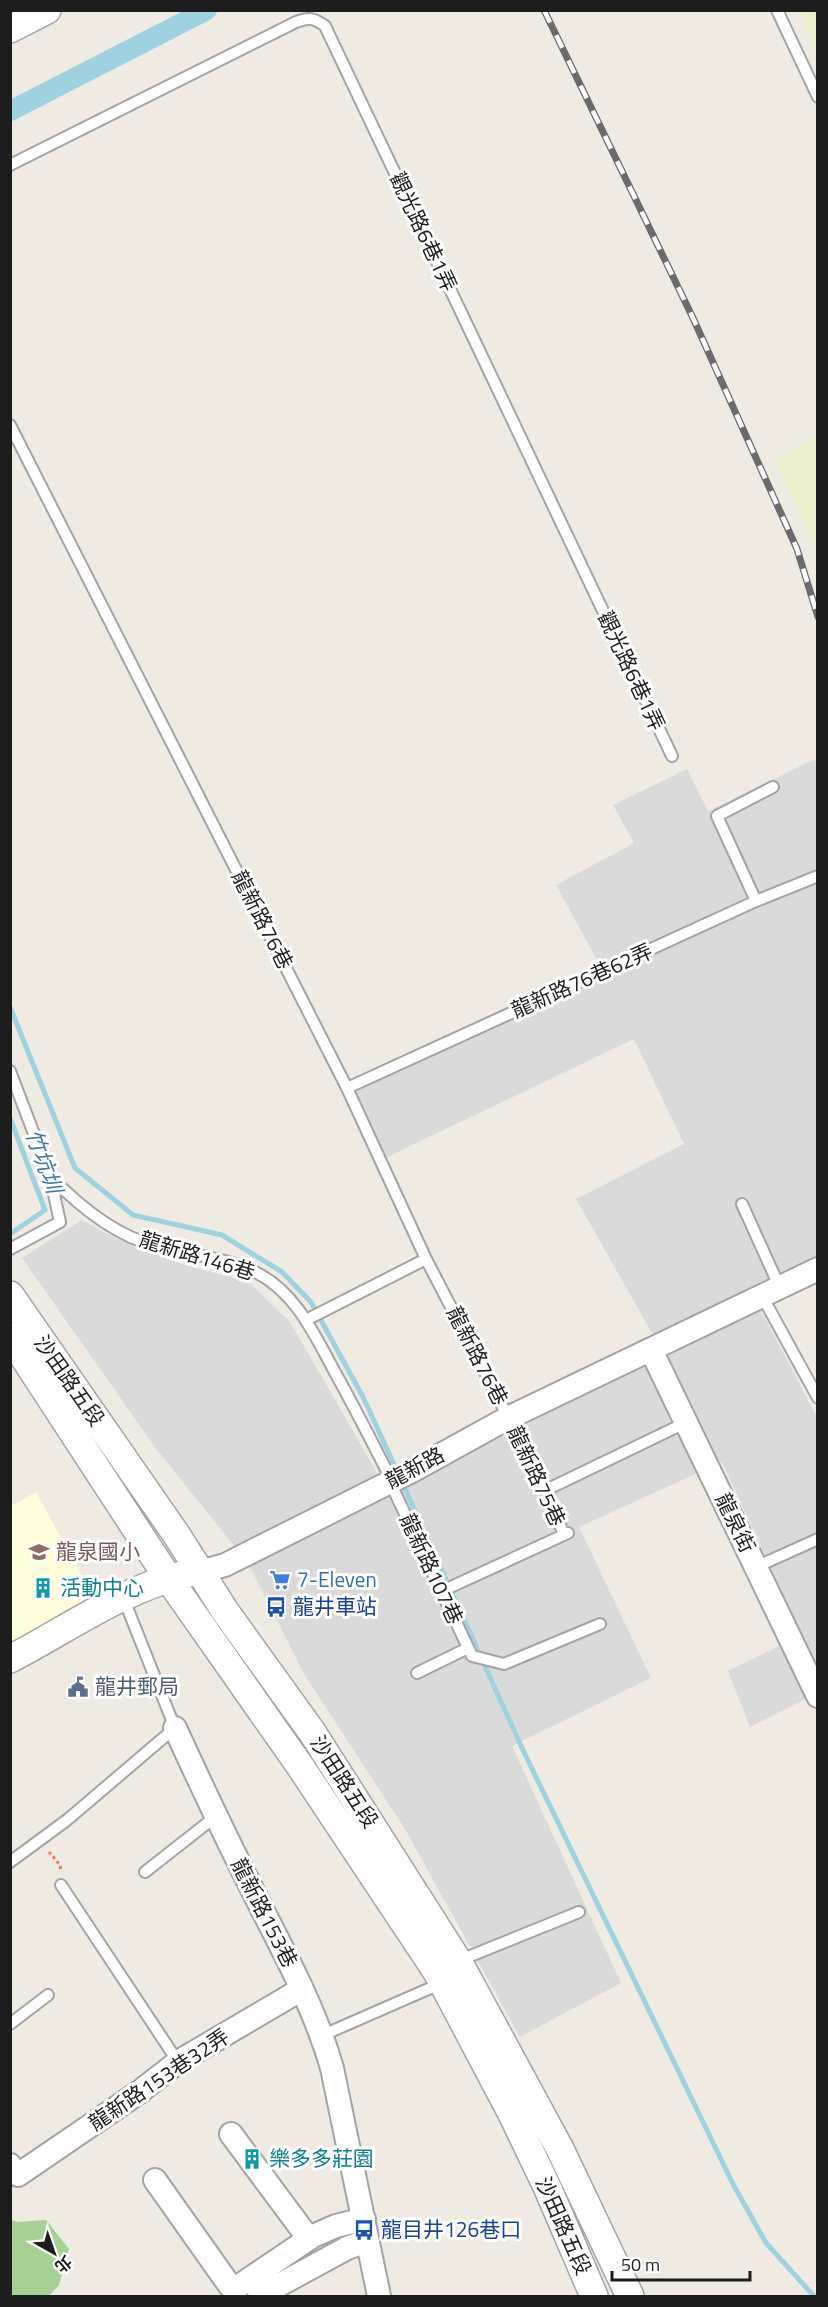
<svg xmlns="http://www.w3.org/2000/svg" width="828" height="2307" viewBox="0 0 828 2307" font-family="'Titillium Web','Noto Sans TC',sans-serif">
<rect width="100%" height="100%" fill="#efebe2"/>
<path fill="#dbdada" d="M815 759 818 766 817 1255 653 1335 576 1199 684 1144 634 1039 381 1160 347 1088 603 971 556 885 634 843 613 805 687 769 708 811Z
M82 1220 115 1238 185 1265 249 1282 290 1322 375 1469 387 1496 643 1364 760 1309 817 1417V1693L750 1727 728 1671 802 1635 722 1462 579 1527 651 1678 512 1746 621 1983 520 2037 405 1829 304 1674 248 1563 157 1450 22 1258Z"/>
<path fill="#fffedb" d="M36 1492 94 1598 11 1643 10 1499 14 1505Z"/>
<path fill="#edefcc" d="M799 11H817V52Z
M817 437V552L775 458Z"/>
<path fill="#a7d194" d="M10 2219 17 2222 46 2220 69 2249 59 2285 49 2296H11Z"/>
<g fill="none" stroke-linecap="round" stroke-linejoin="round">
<path stroke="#9fd2e0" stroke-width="5" d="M10 1007 75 1168 133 1215 222 1235 282 1272 311 1302 363 1397 398 1473
M10 1118 45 1210 10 1234
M402 1482 522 1748 733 2184 766 2243 814 2296"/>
<path stroke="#9fd2e0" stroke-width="20" d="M10 111 207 10"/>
<g stroke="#a4a4a4" stroke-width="14">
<path id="service" d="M777 10 818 97
M10 165 296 22C309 17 314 18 325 26L672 756
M10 425 347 1088 426 1259 546 1490 564 1535
M756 901 717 816 773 787
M10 1071 50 1176 60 1222 10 1249
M347 1088 756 901 818 876
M50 1176C78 1205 116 1236 156 1246 190 1255 225 1257 257 1273 297 1293 316 1338 337 1376 356 1410 374 1446 392 1481
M742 1204 780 1288
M762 1296 818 1398
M306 1320 426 1259
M390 1482 472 1656 504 1664 600 1624
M546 1490 687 1422
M756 1567 818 1539
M442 1591 568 1533
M417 1673 468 1648
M10 1862 67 1820 175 1728 123 1597
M145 1872 215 1817
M61 1885 178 2062
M458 1961 579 1912
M10 2024 48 1995
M323 2035 442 1983"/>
</g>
<g stroke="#a4a4a4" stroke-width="26">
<path id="minor" d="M651 1350 818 1696
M199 1572 225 1565 408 1473 508 1418 818 1269
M175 1728C202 1787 229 1844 258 1901 286 1956 315 2009 332 2068L379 2296
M231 2134 309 2239
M10 2165 18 2175 138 2093 178 2062 302 1989
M155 2180 230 2286 236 2288 313 2236 336 2226 364 2219
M259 2296 347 2248 367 2241"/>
</g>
<g stroke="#a4a4a4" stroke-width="30">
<path id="tertiary" d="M10 29 47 10
M10 1295 176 1534 225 1611 312 1732 458 1961 560 2149 630 2296
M10 1336 168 1578 300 1766 437 1972 513 2116 548 2189 594 2296
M10 1659C68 1629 122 1589 186 1574"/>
</g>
<path stroke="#ff7163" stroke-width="3" stroke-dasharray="3 3" stroke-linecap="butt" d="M49 1852 60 1865 61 1871"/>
<use href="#service" stroke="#fff" stroke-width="10"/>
<use href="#minor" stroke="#fff" stroke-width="22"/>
<use href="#tertiary" stroke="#fff" stroke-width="27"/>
<g stroke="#6b6b6b" stroke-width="7">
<path id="rail" d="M544 10 693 318 797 549 818 617"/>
</g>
<use href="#rail" stroke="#fff" stroke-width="4.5" stroke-dasharray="14" stroke-linecap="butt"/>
</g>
<defs>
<g id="school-bare" transform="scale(1.62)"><path d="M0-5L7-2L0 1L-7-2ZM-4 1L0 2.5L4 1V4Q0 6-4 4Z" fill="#8d6e63" stroke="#fff" stroke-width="2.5" paint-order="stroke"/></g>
<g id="supermarket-bare" transform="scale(1.62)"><path d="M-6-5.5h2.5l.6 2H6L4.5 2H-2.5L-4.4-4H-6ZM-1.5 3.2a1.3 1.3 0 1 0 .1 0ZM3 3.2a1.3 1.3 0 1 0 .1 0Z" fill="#3f7fe0" stroke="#fff" stroke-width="2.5" paint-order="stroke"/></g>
<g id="building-bare" transform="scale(1.62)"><path d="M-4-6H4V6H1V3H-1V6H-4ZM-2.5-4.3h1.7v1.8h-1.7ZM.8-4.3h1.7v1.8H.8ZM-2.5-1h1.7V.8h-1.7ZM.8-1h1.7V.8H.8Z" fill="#0f9aa8" stroke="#fff" stroke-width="2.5" paint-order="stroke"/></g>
<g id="bus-bare" transform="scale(1.62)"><path d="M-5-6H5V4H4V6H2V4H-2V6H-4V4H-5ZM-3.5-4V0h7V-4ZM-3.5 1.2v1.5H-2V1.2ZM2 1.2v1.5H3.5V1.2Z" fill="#1a4fb4" stroke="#fff" stroke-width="2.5" paint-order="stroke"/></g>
<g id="civic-bare" transform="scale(1.62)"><path d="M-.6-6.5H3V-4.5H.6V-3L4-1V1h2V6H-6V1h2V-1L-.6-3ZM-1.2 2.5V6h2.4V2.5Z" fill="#5c6f8a" stroke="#fff" stroke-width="2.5" paint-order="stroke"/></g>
</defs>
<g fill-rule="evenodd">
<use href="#school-bare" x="39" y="1552"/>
<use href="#supermarket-bare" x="280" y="1580"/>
<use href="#building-bare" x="43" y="1588"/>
<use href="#bus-bare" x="276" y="1607"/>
<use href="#civic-bare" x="78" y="1687"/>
<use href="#building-bare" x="252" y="2159"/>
<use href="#bus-bare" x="364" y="2230"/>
</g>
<g text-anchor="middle" stroke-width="6" stroke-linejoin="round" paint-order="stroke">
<g font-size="21" fill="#1d1d1d" stroke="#fff">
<text transform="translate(423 232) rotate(65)" y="7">觀光路6巷1弄</text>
<text transform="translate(631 671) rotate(65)" y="7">觀光路6巷1弄</text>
<text transform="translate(262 920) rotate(63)" y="7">龍新路76巷</text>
<text transform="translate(582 981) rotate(-24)" y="7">龍新路76巷62弄</text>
<text transform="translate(197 1256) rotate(17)" y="7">龍新路146巷</text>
<text transform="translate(477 1356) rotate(63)" y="7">龍新路76巷</text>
<text transform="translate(69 1381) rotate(55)" y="7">沙田路五段</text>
<text transform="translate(415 1468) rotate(-28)" y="7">龍新路</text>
<text transform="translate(536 1476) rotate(65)" y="7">龍新路75巷</text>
<text transform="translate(735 1523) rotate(64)" y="7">龍泉街</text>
<text transform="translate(431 1569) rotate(65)" y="7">龍新路107巷</text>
<text transform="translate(344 1782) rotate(57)" y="7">沙田路五段</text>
<text transform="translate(264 1913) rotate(63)" y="7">龍新路153巷</text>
<text transform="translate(159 2080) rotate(-34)" y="7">龍新路153巷32弄</text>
<text transform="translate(563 2226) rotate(66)" y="7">沙田路五段</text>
</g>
<g font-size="21" fill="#785e54" stroke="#fff" text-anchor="start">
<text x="56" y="1559">龍泉國小</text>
</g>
<g font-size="21" fill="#366cbe" stroke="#fff" text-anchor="start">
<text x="297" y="1587">7-Eleven</text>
</g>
<g font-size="21" fill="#0d838f" stroke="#fff" text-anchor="start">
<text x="60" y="1595">活動中心</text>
<text x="269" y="2166">樂多多莊園</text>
</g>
<g font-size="21" fill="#164399" stroke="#fff" text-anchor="start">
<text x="293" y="1614">龍井車站</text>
<text x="381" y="2237">龍目井126巷口</text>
</g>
<g font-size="21" fill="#4e5e75" stroke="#fff" text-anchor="start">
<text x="95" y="1694">龍井郵局</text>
</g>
<g font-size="22" font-style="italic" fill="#4078ab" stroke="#fff">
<text transform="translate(44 1161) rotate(70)" y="8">竹坑圳</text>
</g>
</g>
<rect width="828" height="2307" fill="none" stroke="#1d1d1d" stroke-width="24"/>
<g transform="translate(54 2253) rotate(140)" stroke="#ffffff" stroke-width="4.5" paint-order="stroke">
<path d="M0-4.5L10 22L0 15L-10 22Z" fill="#1d1d1d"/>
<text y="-9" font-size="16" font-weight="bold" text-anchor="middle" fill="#1d1d1d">北</text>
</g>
<path d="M612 2271v9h138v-9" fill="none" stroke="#1d1d1d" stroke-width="3"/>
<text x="621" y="2271" font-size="18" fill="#1d1d1d" stroke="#ffffff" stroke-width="4.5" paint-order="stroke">50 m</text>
</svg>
